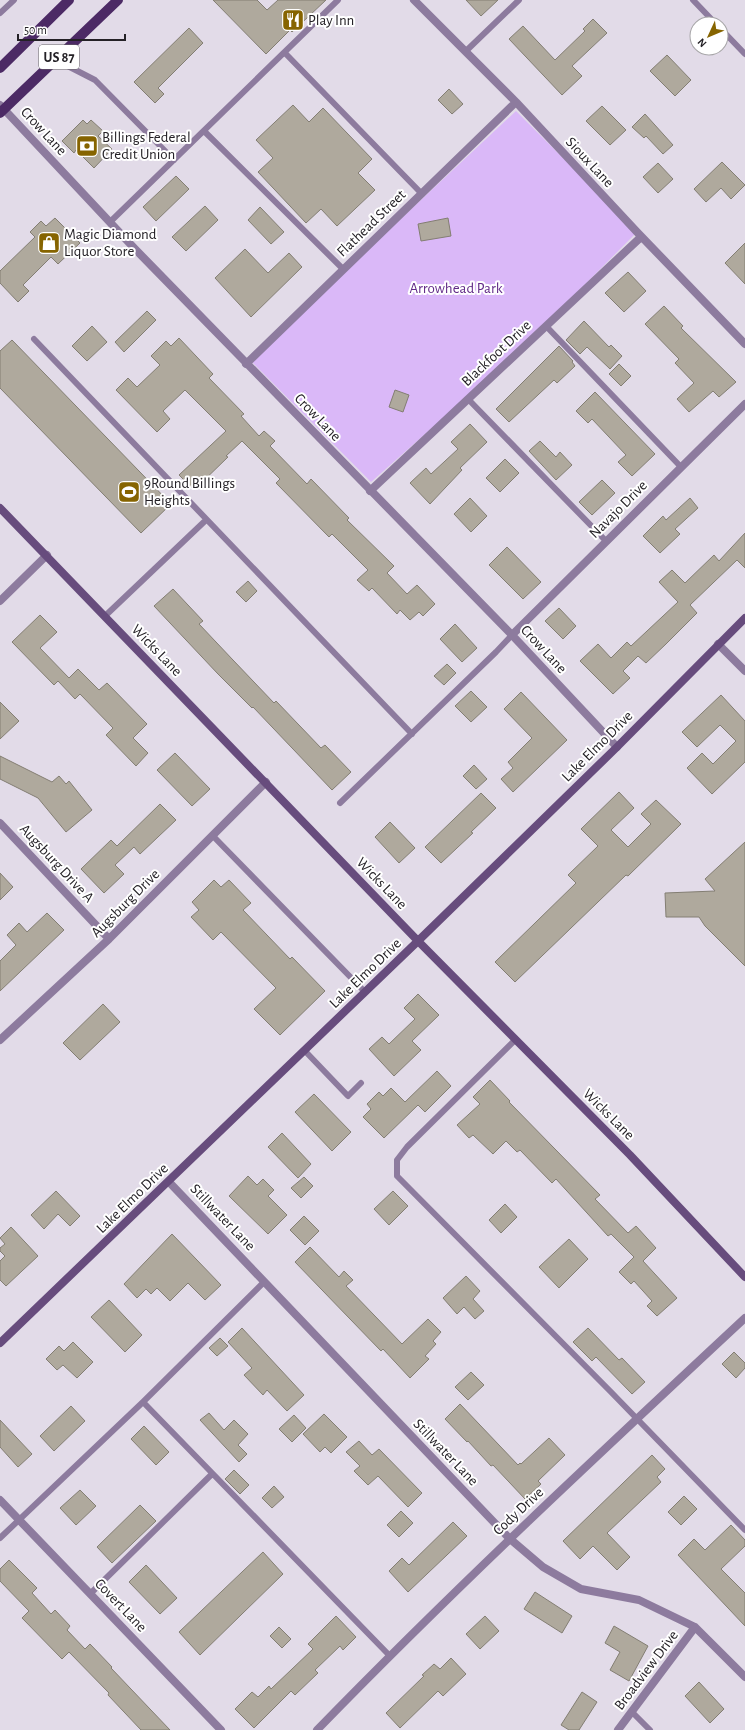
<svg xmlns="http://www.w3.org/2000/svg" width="745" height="1730" viewBox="0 0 745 1730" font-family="'Alegreya Sans',sans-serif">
<rect width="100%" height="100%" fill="#e2dbe8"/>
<path fill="#dab8f8" d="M516 111 637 232 522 348 371 482 250 360Z"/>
<path fill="#afa99d" stroke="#837e73" d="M213 0H257L267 10 278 0H326L292 32 290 30 266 54Z
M466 0H498L481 16Z
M593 19 607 33 572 66 582 76 562 95 509 39 523 26 555 60 585 31 583 29Z
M189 28 203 43 158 88 164 94 155 103 134 82Z
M667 55 691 80 675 96 650 71Z
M449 89 463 104 452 114 438 100Z
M293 105 309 122 323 108 372 159 358 173 375 190 337 226 321 209 306 223 258 172 273 158 256 140Z
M602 106 626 130 610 145 586 121Z
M645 114 673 145 663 154 646 136 644 138 632 127Z
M83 120 87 124 91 120 103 131 98 136 112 149 94 168 76 150 74 153 62 141Z
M722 162 745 185 731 199 721 188 706 202 694 189Z
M658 163 673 179 658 193 643 177Z
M176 176 189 189 156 221 143 207Z
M205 206 218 220 186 251 172 237Z
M260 207 284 232 271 244 248 220Z
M55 218 80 243 58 264 51 257 23 285 29 291 18 302 0 283V271L35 237 30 232 41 221 46 226Z
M448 218 451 236 421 241 418 224Z
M745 243V284L725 263Z
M245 249 268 273 289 253 302 267 251 317 215 278Z
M628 272 646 291 624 312 605 293Z
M664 306 683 326 681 328 736 382 719 397 713 391 689 412 677 399 694 383 675 363 679 359 645 324Z
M147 311 156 320 124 352 115 342Z
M584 321 609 347 611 345 622 356 610 369 587 347 580 354 566 340Z
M92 326 107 342 87 361 72 346Z
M179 338 213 374 209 378 244 414 241 416 259 436 264 431 275 441 270 446 307 484 311 479 349 518 347 520 394 566 387 573 407 594 417 585 435 604 423 616 419 612 410 620 400 610 397 614 372 588 369 591 357 580 368 570 332 534 329 537 276 483 280 479 242 441 226 456 228 457 194 490 179 475 226 431 185 390 163 411 170 419 157 432 116 390 128 378 137 387 160 365 151 356 166 341 171 346Z
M12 340 171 504 141 533 0 388V351Z
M559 346 573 361 572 362 575 366 557 383 554 380 509 422 496 409Z
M619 364 631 376 621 386 609 374Z
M395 390 409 395 403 412 389 407Z
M595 392 655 454 632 476 618 462 626 455 592 419 588 423 576 411Z
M470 424 487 442 460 468 462 470 430 504 410 483 426 468 431 474 458 449 451 442Z
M540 441 556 457 560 452 572 465 556 480 529 451Z
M505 459 519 473 500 492 486 478Z
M602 480 615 493 592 515 579 502Z
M470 498 487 516 471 532 454 514Z
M690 498 698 508 675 529 680 534 660 553 643 536 663 516 666 520Z
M745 533V568L737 560 690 605 697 613 666 644 646 663 638 656 623 671 630 678 613 694 580 661 598 644 611 658 627 642 631 646 678 602 659 582 672 570 685 583 714 555 719 561Z
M507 547 541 582 523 599 489 565Z
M248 581 257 591 246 602 236 592Z
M173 589 203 621 199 624 233 660 274 703 276 701 321 748 325 745 351 772 332 790 253 707 252 708 218 674 154 606Z
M559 608 576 626 563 639 545 621Z
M40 615 57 632 40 648 69 678 78 669 99 690 107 683 147 724 133 738 148 753 136 766 106 735 113 728 80 694 75 699 58 681 54 685 12 642Z
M455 624 477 648 462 662 440 639Z
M447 664 456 673 444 685 434 676Z
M471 691 487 707 471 722 455 706Z
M521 692 567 740 513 792 501 779 513 768 508 762 532 738 504 709Z
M721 695 745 721V762L712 794 687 768 702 753 713 764 736 741 720 725 697 747 682 732Z
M0 702 19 721 0 739Z
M175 753 210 789 192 806 157 770Z
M0 756 52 782 59 776 66 784 69 781 92 810 66 832 38 798 0 779Z
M474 765 487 779 476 789 463 776Z
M619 792 634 808 611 830 628 847 651 824 641 814 656 800 681 824 628 876 626 875 515 982 495 962 576 883 568 875 598 846 581 829Z
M481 793 496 808 471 832 473 833 441 863 425 847Z
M160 804 176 820 140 854 134 847 115 865 124 874 104 893 81 869 111 840 117 846Z
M390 822 415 848 399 863 375 837Z
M745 842V966L705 926 699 917H666L665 893 715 891 705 879Z
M0 873 13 887 0 900Z
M214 880 221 887 229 880 251 903 243 910 290 959 292 957 325 991 280 1035 254 1009 276 988 221 932 213 940 191 917 199 910 192 902Z
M47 913 64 930 0 991V961L16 945 7 935 19 923 27 932Z
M418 994 439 1015 412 1041 421 1050 394 1076 369 1049 382 1037 389 1044 415 1019 404 1008Z
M103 1004 120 1022 80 1060 63 1043Z
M437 1071 451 1086 425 1112 418 1105 384 1138 363 1117 371 1109 367 1104 379 1092 383 1096 391 1088 405 1102Z
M490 1080 510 1101 509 1102 600 1195 595 1199 628 1233 636 1226 656 1248 643 1261 677 1298 657 1316 647 1306 652 1301 634 1281 631 1284 619 1272 634 1257 611 1234 608 1236 556 1179 552 1183 520 1150 517 1152 506 1141 493 1154 473 1135 469 1138 457 1125 480 1104 473 1097Z
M314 1094 351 1132 332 1151 295 1112Z
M282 1133 311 1164 298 1178 268 1147Z
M248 1176 257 1185 263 1179 274 1190 268 1196 287 1215 268 1234 229 1196Z
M304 1177 313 1186 301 1198 291 1188Z
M56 1191 80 1216 70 1226 58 1214 44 1229 31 1215Z
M393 1191 408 1206 389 1225 374 1209Z
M505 1204 517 1217 501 1233 489 1220Z
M304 1216 319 1231 305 1245 290 1230Z
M11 1227 38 1256 6 1286 0 1280V1261L5 1256 0 1251V1248L5 1244 0 1238Z
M172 1234 221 1285 205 1300 188 1283 170 1301 157 1288 151 1294 146 1289 137 1298 124 1284Z
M569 1239 588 1259 559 1288 539 1267Z
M310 1247 339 1277 344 1271 353 1280 346 1286 402 1344 428 1319 441 1332 433 1341 436 1344 425 1356 429 1359 410 1378 383 1349 381 1351 350 1319 295 1262Z
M466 1276 480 1291 473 1299 484 1311 475 1319 464 1307 457 1314 443 1298Z
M109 1300 142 1335 125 1352 91 1317Z
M242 1328 304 1395 287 1411 267 1390 263 1395 244 1375 252 1368 228 1342Z
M588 1328 619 1360 622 1358 645 1382 632 1394 596 1357 592 1361 573 1342Z
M220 1338 228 1346 217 1356 209 1348Z
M73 1342 93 1362 77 1378 63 1365 57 1370 46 1359 59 1346 64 1351Z
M734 1352 745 1363V1368L736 1378 722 1364Z
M471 1372 484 1385 468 1400 455 1387Z
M460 1404 518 1465 520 1463 521 1464 549 1438 565 1455 538 1481 541 1484 525 1499 493 1465 491 1466 468 1441 467 1442 445 1419Z
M71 1406 85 1421 54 1451 40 1436Z
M209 1413 224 1430 234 1420 248 1434 238 1445 247 1454 239 1462 200 1420Z
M324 1414 347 1437 331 1453 325 1447 320 1452 303 1434Z
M294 1415 306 1428 292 1442 279 1429Z
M0 1420 32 1454 18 1467 0 1447Z
M144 1426 169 1452 156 1465 131 1439Z
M359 1441 372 1455 379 1449 422 1493 408 1507 378 1476 368 1485 354 1471 360 1466 346 1452Z
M652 1455 665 1469 657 1477 661 1482 607 1533 630 1557 617 1570 593 1546 580 1559 563 1541Z
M234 1470 249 1485 240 1494 225 1479Z
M274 1486 284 1497 272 1508 262 1498Z
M80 1490 96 1506 76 1525 60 1508Z
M684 1496 697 1509 681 1525 668 1512Z
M140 1505 156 1521 112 1563 97 1547Z
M401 1511 413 1523 399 1537 387 1525Z
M453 1522 467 1536 408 1592 389 1571 402 1558 409 1565Z
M731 1525 745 1540V1546L721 1569 745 1593V1626L678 1555 694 1539 705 1550Z
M263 1552 283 1574 200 1655 179 1632Z
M9 1560 37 1588 32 1593 51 1614 55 1610 70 1626 67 1630 85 1649 90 1644 112 1667 111 1668 170 1730H141L108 1695 109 1693 69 1652 62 1659 22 1618 29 1611 0 1581V1569Z
M146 1565 177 1598 160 1614 129 1582Z
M535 1592 572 1616 562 1633 524 1609Z
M336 1616 356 1637 343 1650 340 1646 315 1670 318 1673 295 1695 291 1691 254 1728 235 1709 252 1692 258 1697 269 1686 271 1689 313 1649 308 1644Z
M485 1616 499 1631 480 1649 466 1634Z
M614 1626 648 1646 629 1681 610 1670 620 1652 605 1643Z
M279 1627 291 1639 282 1648 270 1636Z
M451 1658 466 1674 443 1696 438 1691 400 1728 386 1713 424 1676 422 1675 434 1664 440 1669Z
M699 1682 724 1709 710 1723 685 1696Z
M582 1692 597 1702 579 1730H569L561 1725Z"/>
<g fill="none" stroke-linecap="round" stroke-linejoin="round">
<path stroke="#8d7b9e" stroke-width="6" d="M693 0 716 24
M0 13 14 0
M721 29 745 54
M466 51 519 0
M285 53 422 194
M56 60 95 80 174 160
M204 131 343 269
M110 222 338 0
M546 326 681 467
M34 339 412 734
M468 399 606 541
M105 616 206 520
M340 803 496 652 512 635
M213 836 365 992
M516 1039 407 1147 397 1160V1176L611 1392 745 1530
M305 1051 348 1096 361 1083
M143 1402 389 1655
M0 1538 143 1402 264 1282
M90 1594 212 1474
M632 1712 650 1730"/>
<path stroke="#8d7b9e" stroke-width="8" d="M414 0 516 102 637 232 745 344
M0 105 135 249 512 635 617 747
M246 364 516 102
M370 491 641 237
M0 601 47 555
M512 635 745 404
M718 644 745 671
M0 823 109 939
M0 1040 109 939 266 782
M169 1182 509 1538 543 1567 581 1589 639 1600 695 1627 745 1677
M0 1500 221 1730
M317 1730C455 1588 600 1453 745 1318
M618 1730 695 1627"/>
<path stroke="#674c7d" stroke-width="8" d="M0 508 418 941 630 1155 745 1277
M0 1343 418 941 617 747 745 618"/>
<path stroke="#4c2a65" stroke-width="10" d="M0 68 69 0
M0 113 118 0"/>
</g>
<defs>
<g id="restaurant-square" transform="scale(1.15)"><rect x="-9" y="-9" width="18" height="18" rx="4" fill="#866400" stroke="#fff"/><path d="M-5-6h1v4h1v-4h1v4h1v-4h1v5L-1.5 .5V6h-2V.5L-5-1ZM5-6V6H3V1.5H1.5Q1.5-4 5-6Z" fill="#fff"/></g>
<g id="bank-square" transform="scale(1.15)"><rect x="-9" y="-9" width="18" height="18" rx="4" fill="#866400" stroke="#fff"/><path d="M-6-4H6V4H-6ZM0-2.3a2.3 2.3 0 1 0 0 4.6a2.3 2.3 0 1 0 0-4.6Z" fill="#fff"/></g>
<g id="shop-square" transform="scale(1.15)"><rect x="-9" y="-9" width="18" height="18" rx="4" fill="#866400" stroke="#fff"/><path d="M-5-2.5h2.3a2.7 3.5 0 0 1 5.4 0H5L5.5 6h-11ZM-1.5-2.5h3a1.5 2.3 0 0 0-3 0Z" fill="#fff"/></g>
<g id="stadium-square" transform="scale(1.15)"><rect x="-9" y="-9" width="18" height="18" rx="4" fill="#866400" stroke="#fff"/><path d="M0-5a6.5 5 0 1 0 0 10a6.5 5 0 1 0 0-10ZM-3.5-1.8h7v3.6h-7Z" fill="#fff"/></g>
</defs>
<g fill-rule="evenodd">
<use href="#restaurant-square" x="293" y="20"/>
<use href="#bank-square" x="87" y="146"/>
<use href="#shop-square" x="49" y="243"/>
<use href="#stadium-square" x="129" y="492"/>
</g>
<g text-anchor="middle" stroke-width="4" stroke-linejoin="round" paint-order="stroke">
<rect fill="#fff" stroke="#666467" stroke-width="1" x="39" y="45" width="40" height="24" rx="3"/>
<g font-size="14" font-weight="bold" fill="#242126">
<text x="59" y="62">US 87</text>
</g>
<g font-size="15" fill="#242126" stroke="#fff" text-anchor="start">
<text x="308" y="25">Play Inn</text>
<text x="102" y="142">Billings Federal<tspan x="102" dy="17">Credit Union</tspan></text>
<text x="64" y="239">Magic Diamond<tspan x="64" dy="17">Liquor Store</tspan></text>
<text x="144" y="488">9Round Billings<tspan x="144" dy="17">Heights</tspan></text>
</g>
<g font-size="15" fill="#242126" stroke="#fff">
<text transform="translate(44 131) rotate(47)" y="5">Crow Lane</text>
<text transform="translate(590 162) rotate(47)" y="5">Sioux Lane</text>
<text transform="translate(371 223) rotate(-44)" y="5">Flathead Street</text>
<text transform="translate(496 353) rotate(-43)" y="5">Blackfoot Drive</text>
<text transform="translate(318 417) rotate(46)" y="5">Crow Lane</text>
<text transform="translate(618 509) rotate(-45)" y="5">Navajo Drive</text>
<text transform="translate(544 649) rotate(47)" y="5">Crow Lane</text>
<text transform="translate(157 650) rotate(46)" y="5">Wicks Lane</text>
<text transform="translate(597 746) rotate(-45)" y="5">Lake Elmo Drive</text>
<text transform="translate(57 863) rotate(47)" y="5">Augsburg Drive A</text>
<text transform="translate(382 883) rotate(46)" y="5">Wicks Lane</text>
<text transform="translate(125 903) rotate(-45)" y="5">Augsburg Drive</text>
<text transform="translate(365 973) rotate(-44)" y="5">Lake Elmo Drive</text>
<text transform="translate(609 1114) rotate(45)" y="5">Wicks Lane</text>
<text transform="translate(132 1198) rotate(-44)" y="5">Lake Elmo Drive</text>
<text transform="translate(223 1217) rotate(46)" y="5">Stillwater Lane</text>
<text transform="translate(446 1452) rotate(46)" y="5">Stillwater Lane</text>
<text transform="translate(518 1511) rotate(-43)" y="5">Cody Drive</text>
<text transform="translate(121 1605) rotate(46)" y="5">Covert Lane</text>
<text transform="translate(646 1670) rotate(-53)" y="5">Broadview Drive</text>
</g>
<g font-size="15" fill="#612a87" stroke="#fff">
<text x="456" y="293">Arrowhead Park</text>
</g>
</g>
<g transform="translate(709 36) rotate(226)"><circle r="19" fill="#ffffff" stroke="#a7a6a8"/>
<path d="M0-3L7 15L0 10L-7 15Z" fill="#866400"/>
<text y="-6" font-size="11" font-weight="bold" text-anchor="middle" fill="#242126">N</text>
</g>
<path d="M18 34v6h107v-6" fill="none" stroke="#242126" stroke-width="2"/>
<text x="24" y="34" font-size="12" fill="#242126" stroke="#ffffff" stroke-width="3" paint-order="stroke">50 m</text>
</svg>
